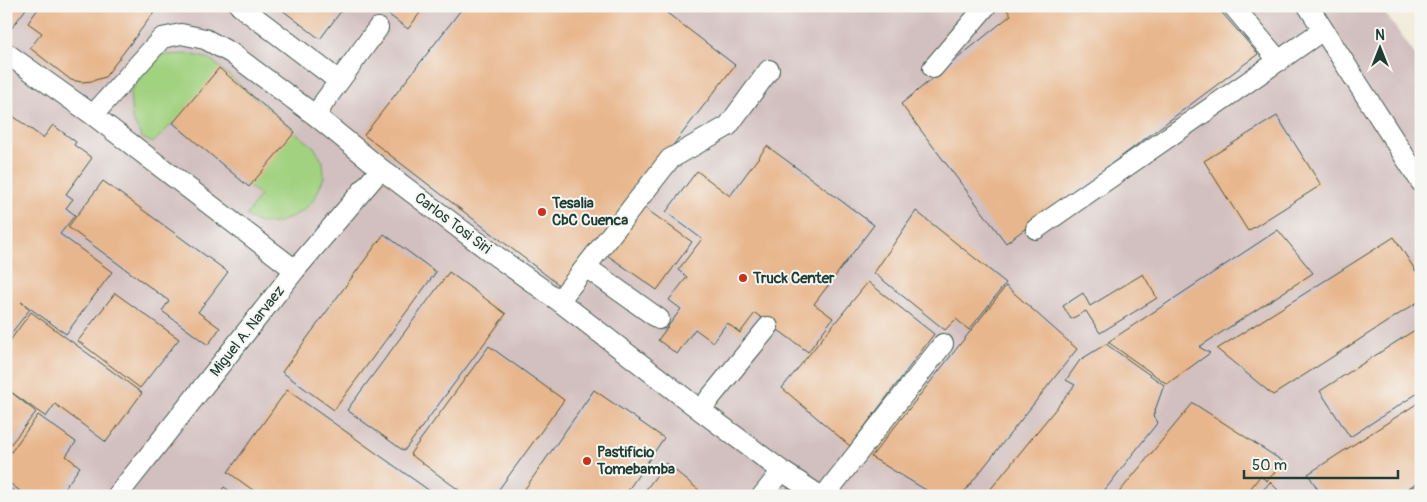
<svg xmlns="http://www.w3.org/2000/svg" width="1427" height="502" viewBox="0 0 1427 502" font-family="Pangolin,sans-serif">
<rect width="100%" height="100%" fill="#f6f6f2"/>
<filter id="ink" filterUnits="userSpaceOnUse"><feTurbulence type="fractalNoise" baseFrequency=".02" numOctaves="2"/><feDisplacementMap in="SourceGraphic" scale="10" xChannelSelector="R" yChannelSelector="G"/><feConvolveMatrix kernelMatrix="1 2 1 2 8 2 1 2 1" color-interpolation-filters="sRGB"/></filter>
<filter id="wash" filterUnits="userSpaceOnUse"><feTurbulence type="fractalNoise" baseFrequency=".0096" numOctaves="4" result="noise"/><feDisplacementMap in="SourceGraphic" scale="20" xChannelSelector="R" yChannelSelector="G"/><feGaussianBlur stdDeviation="1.12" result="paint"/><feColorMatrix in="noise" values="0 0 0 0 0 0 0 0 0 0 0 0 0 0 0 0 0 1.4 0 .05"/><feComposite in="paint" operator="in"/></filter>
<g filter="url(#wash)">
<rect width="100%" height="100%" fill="#f2ecdb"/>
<path fill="#d2bfbf" d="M6 6H1380L1421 63V496H6Z"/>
<path fill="#a1d280" stroke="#60885a" d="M190 54 210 59 295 132 314 147 323 162 324 177 315 198 305 209 295 215 278 223H260L246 216 260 195 249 187 210 152 173 123 153 143 142 138 132 118 130 93 141 75 162 55Z"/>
<g id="blocks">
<path fill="#e8b68c" d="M6 6H28L8 33 6 32Z
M40 6H159L105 77 92 81 82 82 71 80 30 48 42 33 28 23Z
M277 6H345L320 39Z
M377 6H425L408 29Z
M464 6H658L735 65 563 288 364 135Z
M1004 6H1216L1258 54 1006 243 901 104 1011 15Z
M219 68 295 132 249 187 173 123Z
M6 111 43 138 53 125 76 142 74 145 92 158 66 194 73 199 66 208 75 215 60 234 112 272 66 334 21 302 30 309 6 340Z
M1277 116 1321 185 1248 231 1204 161Z
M767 146 874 225 814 304 833 318 808 352 755 313 740 333 727 323 713 342 695 329 677 354 658 340 681 309 669 300 687 277 678 270 702 239 666 212 697 171 730 196Z
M103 181 228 272 198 312 220 328 208 345 162 311 169 301 68 227Z
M642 206 692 242 657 290 607 255Z
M916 211 1006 283 969 330 956 319 945 330 874 273Z
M1278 230 1313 273 1199 347 1210 353 1167 384 1108 342Z
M384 234 436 272 334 410 282 372Z
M1394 237 1421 279V300L1273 395 1217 349Z
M449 272 506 314 404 451 347 410Z
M1143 274 1157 298 1100 333 1086 311 1071 319 1063 306 1083 293 1090 306Z
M868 282 934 334 850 446 782 388Z
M1006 286 1077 349 961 496H936L871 457Z
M115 293 179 339 140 388 78 341Z
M31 312 142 393 106 442 55 404 46 417 11 392 36 412 6 450V346Z
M1421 326V391L1350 437 1320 391Z
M1106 344 1164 385 1153 416 1158 422 1100 496H985L1075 385 1066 380 1080 360Z
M489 346 564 400 494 496H467L410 454Z
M287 390 437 496H261L228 472Z
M594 390 664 438 624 496H520Z
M1421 401V480L1396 496H1322L1308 474Z
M1193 403 1284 462 1267 481 1260 476 1245 496H1116Z
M38 415 76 442 66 456 80 467 59 496H26L6 480V459Z
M666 463 706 496H641Z
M1421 481V496H1400Z
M1270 482 1284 496H1258Z
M6 485 20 496H6Z
M224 487 237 496H218Z"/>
</g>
</g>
<g filter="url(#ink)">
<use href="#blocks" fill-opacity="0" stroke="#3f574d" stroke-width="1"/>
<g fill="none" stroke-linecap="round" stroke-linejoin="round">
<g stroke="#3f574d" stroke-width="22">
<path id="minor" d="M240 6 339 81
M1233 6 1279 61
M1308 6 1421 182
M6 53 93 115 295 270
M933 68 986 6
M93 115 162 38 181 34 205 39 231 53 316 116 381 169 496 256 559 301 700 410 782 471 820 496
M316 116 324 102 378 28
M1036 229 1323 30
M586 267 659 319
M559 301 670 159 728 126 769 70
M700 410 768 327
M117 496 295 270 381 169
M762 496 782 471
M824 496 943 344"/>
</g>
<use href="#minor" stroke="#fff" stroke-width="20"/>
</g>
</g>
<g fill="#c8321e" stroke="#f6f6f2" stroke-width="2">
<circle cx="542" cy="212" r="5"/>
<circle cx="743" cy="278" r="5"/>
<circle cx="587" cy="461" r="5"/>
</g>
<g text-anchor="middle" stroke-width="4" stroke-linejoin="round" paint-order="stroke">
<g font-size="15" font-weight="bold" fill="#1f3d34" stroke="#f6f6f2" text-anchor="start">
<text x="552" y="208">Tesalia<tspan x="552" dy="17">CbC Cuenca</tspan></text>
<text x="753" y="283">Truck Center</text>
<text x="597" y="457">Pastificio<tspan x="597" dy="17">Tomebamba</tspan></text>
</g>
<g font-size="15" fill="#1f3d34" stroke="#f6f6f2">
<text transform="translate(453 223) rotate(37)" y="5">Carlos Tosi Siri</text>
<text transform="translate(247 331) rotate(-52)" y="5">Miguel A. Narvaez</text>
</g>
</g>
<rect width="1427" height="502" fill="none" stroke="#f6f6f2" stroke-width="25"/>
<g transform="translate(1380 48)" stroke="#f6f6f2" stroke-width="4" paint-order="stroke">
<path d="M0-4L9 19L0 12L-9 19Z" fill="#1f3d34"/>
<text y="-8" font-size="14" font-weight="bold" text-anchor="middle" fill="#1f3d34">N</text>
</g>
<path d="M1244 470v8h154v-8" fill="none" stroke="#1f3d34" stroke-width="2.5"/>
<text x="1252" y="470" font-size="15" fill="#1f3d34" stroke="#f6f6f2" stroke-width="4" paint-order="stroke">50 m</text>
</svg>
